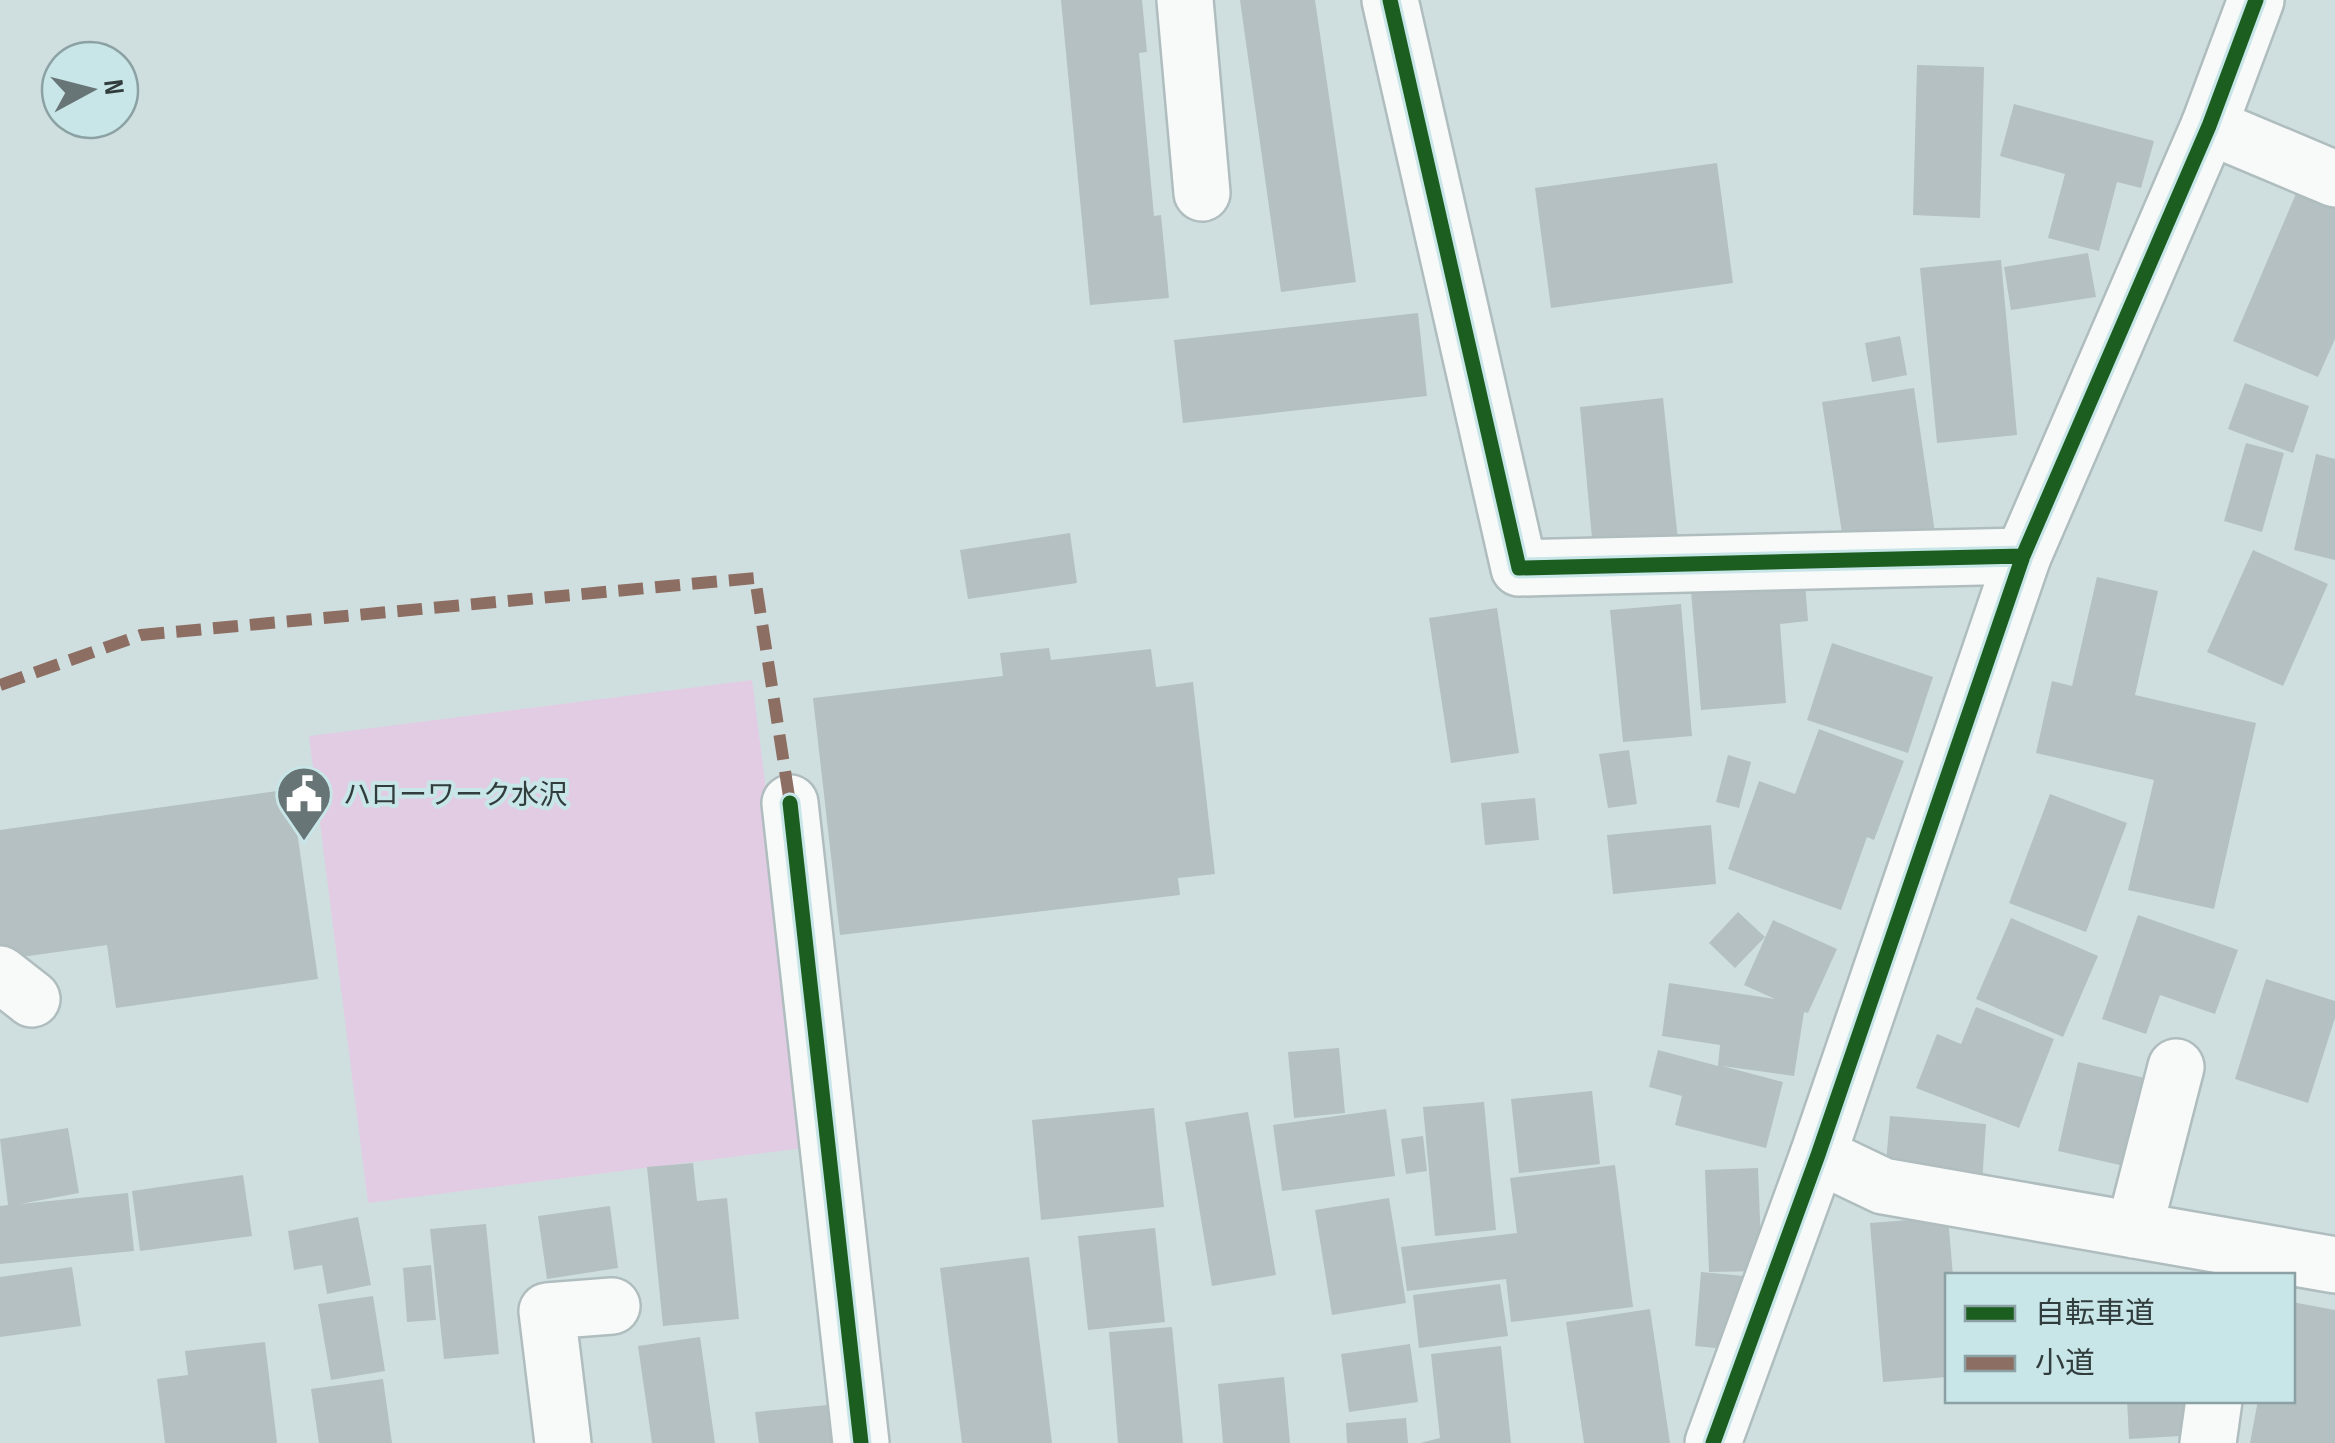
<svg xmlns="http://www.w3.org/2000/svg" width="2335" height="1443" viewBox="0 0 2335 1443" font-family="'Sofia Sans Condensed','Noto Sans JP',sans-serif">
<rect width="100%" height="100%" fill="#cfdfe0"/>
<path fill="#e1cce4" d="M752 680 812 1147 368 1203 309 736Z"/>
<path fill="#b4c0c1" d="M1061 0H1142L1147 52 1139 53 1154 216 1161 215 1169 298 1090 305Z
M1240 0H1315L1356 282 1281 292Z
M1917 65 1984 67 1980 218 1913 215Z
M2014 104 2154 141 2141 188 2117 182 2099 251 2048 238 2065 174 2000 156Z
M1717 163 1733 283 1551 308 1535 188Z
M2307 168 2335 180V339L2318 377 2233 341Z
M2088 253 2096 297 2011 310 2004 267Z
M2001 260 2017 435 1937 443 1920 268Z
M1418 313 1427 396 1183 423 1174 340Z
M1900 336 1907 375 1872 382 1865 343Z
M2245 383 2309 406 2293 453 2228 429Z
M1914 388 1935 533 1844 546 1822 402Z
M1663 398 1678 540 1593 549 1580 407Z
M2246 443 2284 453 2262 532 2224 521Z
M2316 454 2335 459V560L2294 550Z
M1070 533 1077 583 968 599 960 550Z
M2253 550 2328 584 2283 686 2207 652Z
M2097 577 2158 591 2135 695 2256 723 2214 909 2128 890 2154 780 2036 753 2052 681 2072 686Z
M1805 582 1808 621 1780 624 1786 703 1701 710 1691 591Z
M1681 604 1692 736 1623 742 1610 610Z
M1497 608 1519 753 1451 763 1429 618Z
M1832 643 1933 677 1908 753 1807 720Z
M1049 648 1051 660 1151 649 1156 687 1193 682 1215 874 1178 878 1180 895 840 935 813 698 1003 676 1000 653Z
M1819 729 1904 761 1874 840 1867 837 1841 910 1728 869 1759 781 1795 794Z
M1629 750 1637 804 1608 808 1599 754Z
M1728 755 1751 762 1739 808 1716 802Z
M291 789 318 979 116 1008 107 945 0 960V830Z
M2050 794 2127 823 2086 932 2009 903Z
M1535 798 1539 840 1485 845 1481 803Z
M1711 825 1716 884 1613 894 1607 835Z
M1738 912 1765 937 1735 968 1709 943Z
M2138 915 2238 950 2215 1014 2160 995 2146 1034 2102 1019Z
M2011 918 2098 956 2063 1037 1976 999Z
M1773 920 1837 949 1808 1013 1804 1012 1794 1076 1722 1066 1783 1082 1766 1148 1675 1125 1682 1096 1649 1087 1658 1050 1718 1066 1720 1045 1662 1036 1669 983 1775 999 1744 985Z
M2266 979 2335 1001V1018L2308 1103 2235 1079Z
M1976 1007 2054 1039 2019 1128 1916 1088 1937 1034 1961 1044Z
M1339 1048 1345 1113 1294 1118 1288 1052Z
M2078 1062 2153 1080 2133 1168 2058 1151Z
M1592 1091 1600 1164 1519 1173 1511 1099Z
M1484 1102 1496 1230 1435 1236 1423 1107Z
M1154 1108 1164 1207 1041 1220 1032 1120Z
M1386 1109 1395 1176 1282 1191 1273 1125Z
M1248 1112 1276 1275 1212 1286 1185 1122Z
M1890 1116 1986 1124 1982 1183 1885 1175Z
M68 1128 79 1193 20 1204 128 1193 134 1251 0 1264V1206L8 1205 0 1139Z
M1423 1136 1427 1171 1406 1174 1401 1139Z
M693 1163 697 1201 727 1198 739 1319 663 1326 647 1167Z
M1615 1165 1633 1307 1511 1322 1506 1279 1407 1291 1401 1247 1517 1233 1510 1178Z
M1758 1168 1762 1271 1709 1272 1705 1170Z
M243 1175 252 1236 140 1251 132 1191Z
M1389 1198 1406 1303 1332 1315 1315 1210Z
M610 1206 618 1268 547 1279 538 1216Z
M358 1217 371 1285 327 1294 322 1265 294 1270 288 1231Z
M1948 1217 1953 1276H1948V1377L1883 1382 1870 1223Z
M486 1224 499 1354 444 1359 430 1229Z
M1155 1228 1165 1322 1088 1330 1078 1236Z
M1029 1257 1052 1443H962L940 1268Z
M431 1265 436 1320 407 1322 403 1268Z
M72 1267 81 1326 0 1337V1277Z
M1701 1272 1744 1276 1737 1350 1695 1346Z
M1500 1284 1508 1336 1419 1348 1413 1295Z
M373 1296 385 1371 331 1380 318 1304Z
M2292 1302 2335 1310V1443H2250L2258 1400H2292Z
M1650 1309 1670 1443H1584L1566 1322Z
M1172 1327 1183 1443H1118L1109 1332Z
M700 1337 715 1443H652L638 1346Z
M265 1342 277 1443H165L157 1379 188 1375 185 1351Z
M1410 1344 1418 1402 1349 1412 1341 1354Z
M1501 1346 1511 1443H1420L1440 1438 1431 1354Z
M1284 1377 1290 1443H1223L1218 1384Z
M383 1379 392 1443H319L311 1389Z
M2127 1400H2213L2215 1434 2129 1439Z
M838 1404 842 1443H759L755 1412Z
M1406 1418 1408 1443H1347L1346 1423Z"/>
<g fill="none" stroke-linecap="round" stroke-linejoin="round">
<g stroke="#b0bdbe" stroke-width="60">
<path id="street" d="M1185 0 1202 193
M1390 0 1519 568 2023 556
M2209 126 2335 179
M790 803 861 1443
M0 974 32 999
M1818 1155 1883 1186 2335 1265
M2134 1230 2176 1067
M563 1443 547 1311 612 1306
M2208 1443 2214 1400"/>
</g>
<g stroke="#b0bdbe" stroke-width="60">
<path id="secondary" d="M1713 1443 1818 1155 2023 556 2209 126 2256 0"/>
</g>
<use href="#street" stroke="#f8fafa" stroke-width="55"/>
<use href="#secondary" stroke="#f8fafa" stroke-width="55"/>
<path stroke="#8d6e63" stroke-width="12" stroke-dasharray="25 12" stroke-linecap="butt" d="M0 685 141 635 755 578 790 803"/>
<g stroke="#c8e5e7" stroke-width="21">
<path id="cycleway" d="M1390 0 1519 568 2023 556
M790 803 861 1443
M1713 1443 1818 1155 2023 556 2209 126 2256 0"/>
</g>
<use href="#cycleway" stroke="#1b5e20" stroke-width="15"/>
</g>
<defs>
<g id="civic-pin" transform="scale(2.875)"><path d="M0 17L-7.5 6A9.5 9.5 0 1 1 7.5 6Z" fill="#687576" stroke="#c8e5e7"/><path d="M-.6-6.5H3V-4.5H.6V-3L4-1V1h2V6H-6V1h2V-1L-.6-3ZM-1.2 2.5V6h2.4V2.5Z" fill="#fff"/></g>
</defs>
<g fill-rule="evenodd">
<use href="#civic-pin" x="304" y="794"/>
</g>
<g text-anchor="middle" stroke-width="8" stroke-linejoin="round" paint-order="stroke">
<g font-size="28" fill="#313c3d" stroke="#c8e5e7" text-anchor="start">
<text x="343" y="804">ハローワーク水沢</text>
</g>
</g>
<rect x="1945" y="1273" width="350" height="130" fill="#c8e5e7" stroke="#8ca1a3" stroke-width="2.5"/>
<rect x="1965" y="1306" width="50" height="15" fill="#1b5e20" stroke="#8ca1a3" stroke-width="2.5"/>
<text x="2035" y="1323" font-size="30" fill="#313c3d">自転車道</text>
<rect x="1965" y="1356" width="50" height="15" fill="#8d6e63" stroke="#8ca1a3" stroke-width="2.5"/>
<text x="2035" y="1373" font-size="30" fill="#313c3d">小道</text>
<g transform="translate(90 90) rotate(83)"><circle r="48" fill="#c8e5e7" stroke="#8ca1a3" stroke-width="2.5"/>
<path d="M0-8L18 38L0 25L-18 38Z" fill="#687576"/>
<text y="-15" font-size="28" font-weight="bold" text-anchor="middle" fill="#313c3d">N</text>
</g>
</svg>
